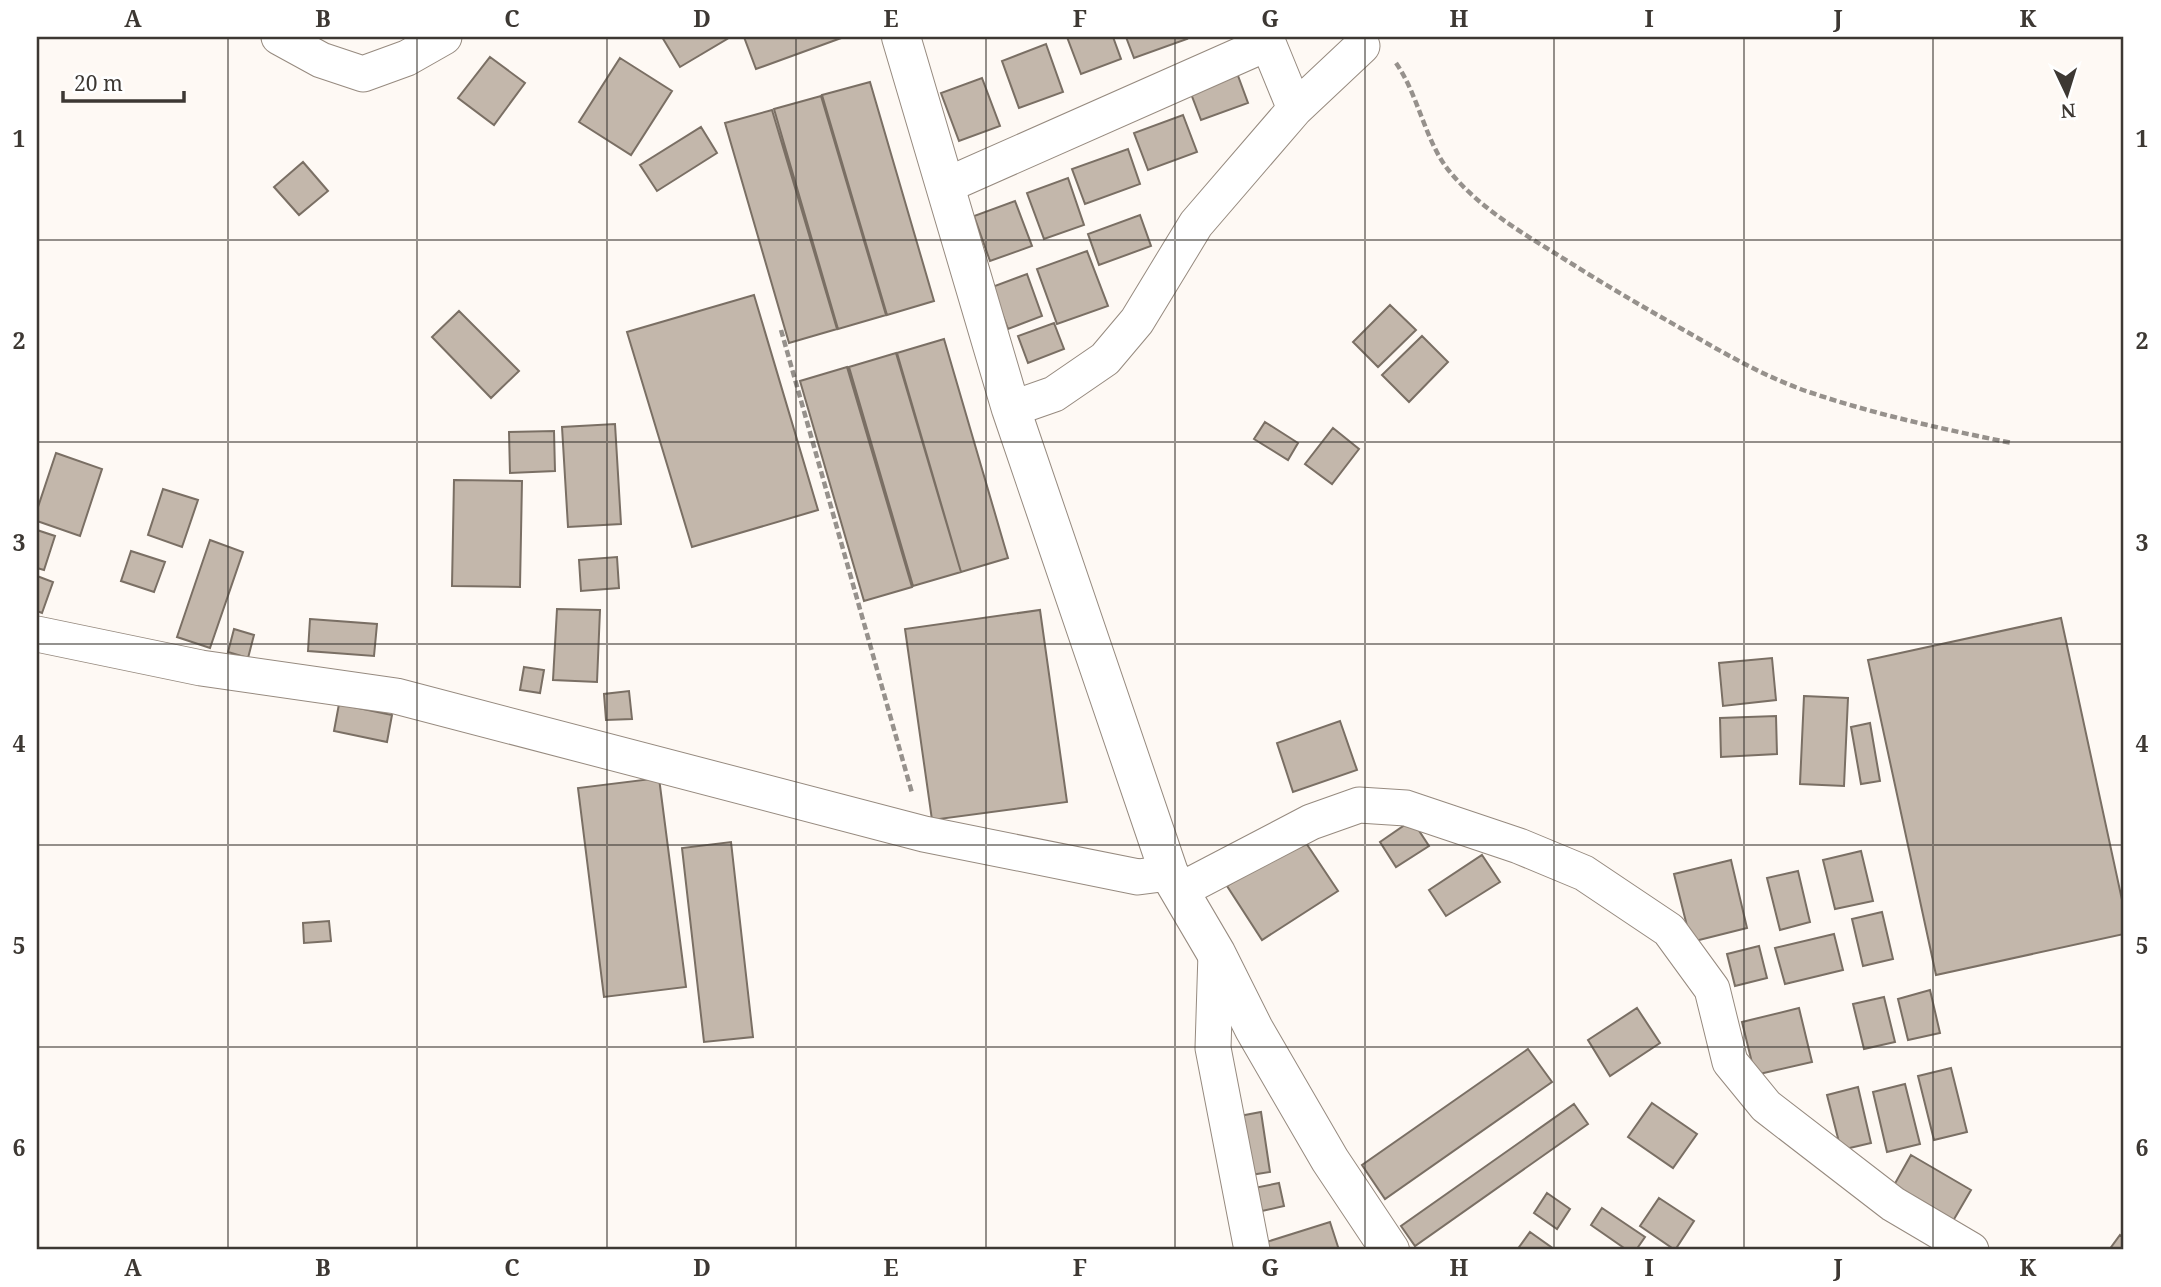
<svg xmlns="http://www.w3.org/2000/svg" width="2161" height="1287" viewBox="0 0 2161 1287" font-family="'Noto Serif',serif">
<rect width="100%" height="100%" fill="#fef9f4"/>
<path fill="#c3b7ab" stroke="#7a6f64" stroke-width="2" d="M662 37H725L727 39 680 67Z
M744 37H844L756 69Z
M1067 37H1113L1121 59 1081 74Z
M1126 37H1186L1187 39 1134 58Z
M1046 44 1063 92 1019 108 1002 61Z
M490 57 525 83 494 125 458 98Z
M620 58 672 91 631 155 579 122Z
M1237 73 1248 103 1201 120 1190 91Z
M982 78 1000 126 959 141 941 93Z
M870 82 934 301 887 315 822 95Z
M821 96 886 315 838 329 774 109Z
M772 110 837 329 789 343 725 123Z
M1183 115 1197 152 1148 170 1134 133Z
M701 127 717 153 657 191 640 165Z
M1128 149 1140 184 1085 204 1072 169Z
M303 162 328 191 299 215 274 187Z
M1068 178 1084 225 1044 239 1027 193Z
M1015 201 1032 246 990 261 974 216Z
M1140 215 1151 246 1099 265 1088 234Z
M1087 251 1108 306 1057 324 1037 269Z
M1027 274 1042 316 1008 329 992 287Z
M754 295 818 510 692 547 627 332Z
M1390 305 1416 330 1378 367 1353 342Z
M459 311 519 371 491 398 432 337Z
M1054 323 1064 349 1028 363 1018 336Z
M1422 336 1448 362 1409 402 1382 375Z
M944 339 1008 558 961 572 897 353Z
M896 353 961 572 913 586 849 367Z
M847 367 912 587 864 601 800 381Z
M1265 422 1298 443 1288 460 1254 439Z
M615 424 621 524 568 527 562 427Z
M1333 428 1359 449 1332 484 1305 464Z
M554 431 555 471 510 473 509 432Z
M56 453 102 469 80 536 37 521V510Z
M454 480 522 481 520 587 452 586Z
M163 489 198 500 182 547 148 535Z
M37 530 55 536 44 570 37 568Z
M210 540 243 552 210 648 177 637Z
M131 551 165 562 154 592 121 581Z
M617 557 619 588 581 591 579 560Z
M37 576 53 582 42 613 37 611Z
M557 609 600 610 597 682 553 680Z
M1040 610 1067 802 932 820 905 629Z
M2061 618 2124 909V934L1936 975 1868 660Z
M310 619 377 624 374 656 308 651Z
M234 629 254 635 248 658 228 652Z
M1772 658 1776 700 1723 706 1719 663Z
M524 667 544 670 540 693 520 690Z
M629 691 632 719 606 720 604 694Z
M1804 696 1848 698 1844 786 1800 784Z
M339 704 392 715 387 742 334 731Z
M1776 716 1777 754 1721 757 1720 718Z
M1340 721 1357 770 1293 792 1277 743Z
M1870 723 1880 781 1861 784 1851 727Z
M659 778 686 987 604 997 578 788Z
M1412 820 1429 846 1396 867 1380 842Z
M1302 837 1338 891 1262 940 1227 886Z
M731 842 753 1037 704 1042 682 848Z
M1861 851 1873 901 1835 909 1823 860Z
M1482 855 1500 882 1446 916 1429 890Z
M1731 860 1747 928 1691 942 1674 874Z
M1798 871 1810 922 1780 930 1767 878Z
M1882 912 1893 959 1863 966 1852 919Z
M329 921 331 941 304 943 303 923Z
M1834 934 1843 970 1785 984 1775 948Z
M1759 946 1767 978 1735 986 1727 954Z
M1930 990 1940 1033 1908 1040 1898 999Z
M1884 997 1895 1042 1864 1049 1853 1004Z
M1637 1008 1660 1043 1610 1076 1588 1040Z
M1799 1008 1812 1062 1755 1075 1742 1022Z
M1528 1049 1552 1082 1385 1199 1362 1165Z
M1951 1068 1967 1132 1934 1140 1918 1076Z
M1905 1084 1920 1144 1887 1152 1873 1092Z
M1858 1087 1871 1143 1841 1150 1827 1095Z
M1652 1103 1697 1134 1673 1168 1628 1137Z
M1574 1104 1588 1124 1415 1246 1401 1226Z
M1261 1112 1270 1172 1244 1176 1234 1117Z
M1911 1155 1971 1190 1953 1221 1893 1187Z
M1279 1183 1284 1206 1253 1213 1249 1189Z
M1547 1193 1570 1209 1557 1229 1534 1213Z
M1659 1198 1694 1221 1675 1250 1640 1226Z
M1602 1208 1645 1237 1636 1250H1627L1591 1225Z
M1330 1222 1339 1250H1258L1257 1245Z
M1530 1232 1551 1247 1548 1250H1517Z
M2120 1235 2124 1238V1250H2109Z"/>
<g fill="none" stroke-linecap="round" stroke-linejoin="round">
<g stroke="#968a7f" stroke-width="37">
<path id="minor" d="M279 37 321 60 363 74 407 58 444 37
M945 186 1268 43 1295 109
M1011 409 1054 394 1105 359 1137 321 1196 224 1295 109 1362 46
M37 634 201 668 396 696 924 834 1138 877 1169 873
M1179 891 1311 822 1359 805 1406 808 1519 846 1584 873 1669 930 1712 989 1730 1062 1766 1106 1893 1204 1971 1250
M1216 953 1213 1048 1252 1250"/>
</g>
<g stroke="#968a7f" stroke-width="40">
<path id="tertiary" d="M901 37 1011 409 1169 873 1216 953 1254 1029 1330 1160 1390 1250"/>
</g>
<path stroke="#96918c" stroke-width="4.5" stroke-dasharray="7 3.5" stroke-linecap="butt" d="M1396 63C1419 96 1425 142 1450 172 1484 213 1533 239 1577 267 1612 289 1647 309 1682 329 1722 352 1763 376 1806 391 1873 414 1942 429 2012 443
M781 330 912 793"/>
<use href="#minor" stroke="#fff" stroke-width="35"/>
<use href="#tertiary" stroke="#fff" stroke-width="38"/>
</g>
<path fill="none" stroke="#3d3833" stroke-width="2" stroke-opacity="0.55" d="M228 37V1250M417 37V1250M607 37V1250M796 37V1250M986 37V1250M1175 37V1250M1365 37V1250M1554 37V1250M1744 37V1250M1933 37V1250M37 240H2124M37 442H2124M37 644H2124M37 845H2124M37 1047H2124"/>
<rect width="2161" height="1287" fill="none" stroke="#ffffff" stroke-width="77"/>
<g transform="translate(2067 94) rotate(176)" stroke="#ffffff" stroke-width="5" paint-order="stroke">
<path d="M0-5L12 26L0 18L-12 26Z" fill="#3d3833"/>
<text y="-10" font-size="19" font-weight="bold" text-anchor="middle" fill="#3d3833">N</text>
</g>
<path d="M63 91v10h121v-10" fill="none" stroke="#3d3833" stroke-width="3.5"/>
<text x="74" y="91" font-size="21" fill="#3d3833" stroke="#ffffff" stroke-width="5" paint-order="stroke">20 m</text>
<rect x="38" y="38" width="2084" height="1210" fill="none" stroke="#3d3833" stroke-width="2.5"/>
<g font-size="23" text-anchor="middle" font-weight="bold" fill="#3d3833">
<text x="133" y="27">A</text>
<text x="323" y="27">B</text>
<text x="512" y="27">C</text>
<text x="702" y="27">D</text>
<text x="891" y="27">E</text>
<text x="1080" y="27">F</text>
<text x="1270" y="27">G</text>
<text x="1459" y="27">H</text>
<text x="1649" y="27">I</text>
<text x="1838" y="27">J</text>
<text x="2028" y="27">K</text>
<text x="19" y="147">1</text>
<text x="2142" y="147">1</text>
<text x="19" y="349">2</text>
<text x="2142" y="349">2</text>
<text x="19" y="551">3</text>
<text x="2142" y="551">3</text>
<text x="19" y="752">4</text>
<text x="2142" y="752">4</text>
<text x="19" y="954">5</text>
<text x="2142" y="954">5</text>
<text x="19" y="1156">6</text>
<text x="2142" y="1156">6</text>
<text x="133" y="1276">A</text>
<text x="323" y="1276">B</text>
<text x="512" y="1276">C</text>
<text x="702" y="1276">D</text>
<text x="891" y="1276">E</text>
<text x="1080" y="1276">F</text>
<text x="1270" y="1276">G</text>
<text x="1459" y="1276">H</text>
<text x="1649" y="1276">I</text>
<text x="1838" y="1276">J</text>
<text x="2028" y="1276">K</text>
</g>
</svg>
